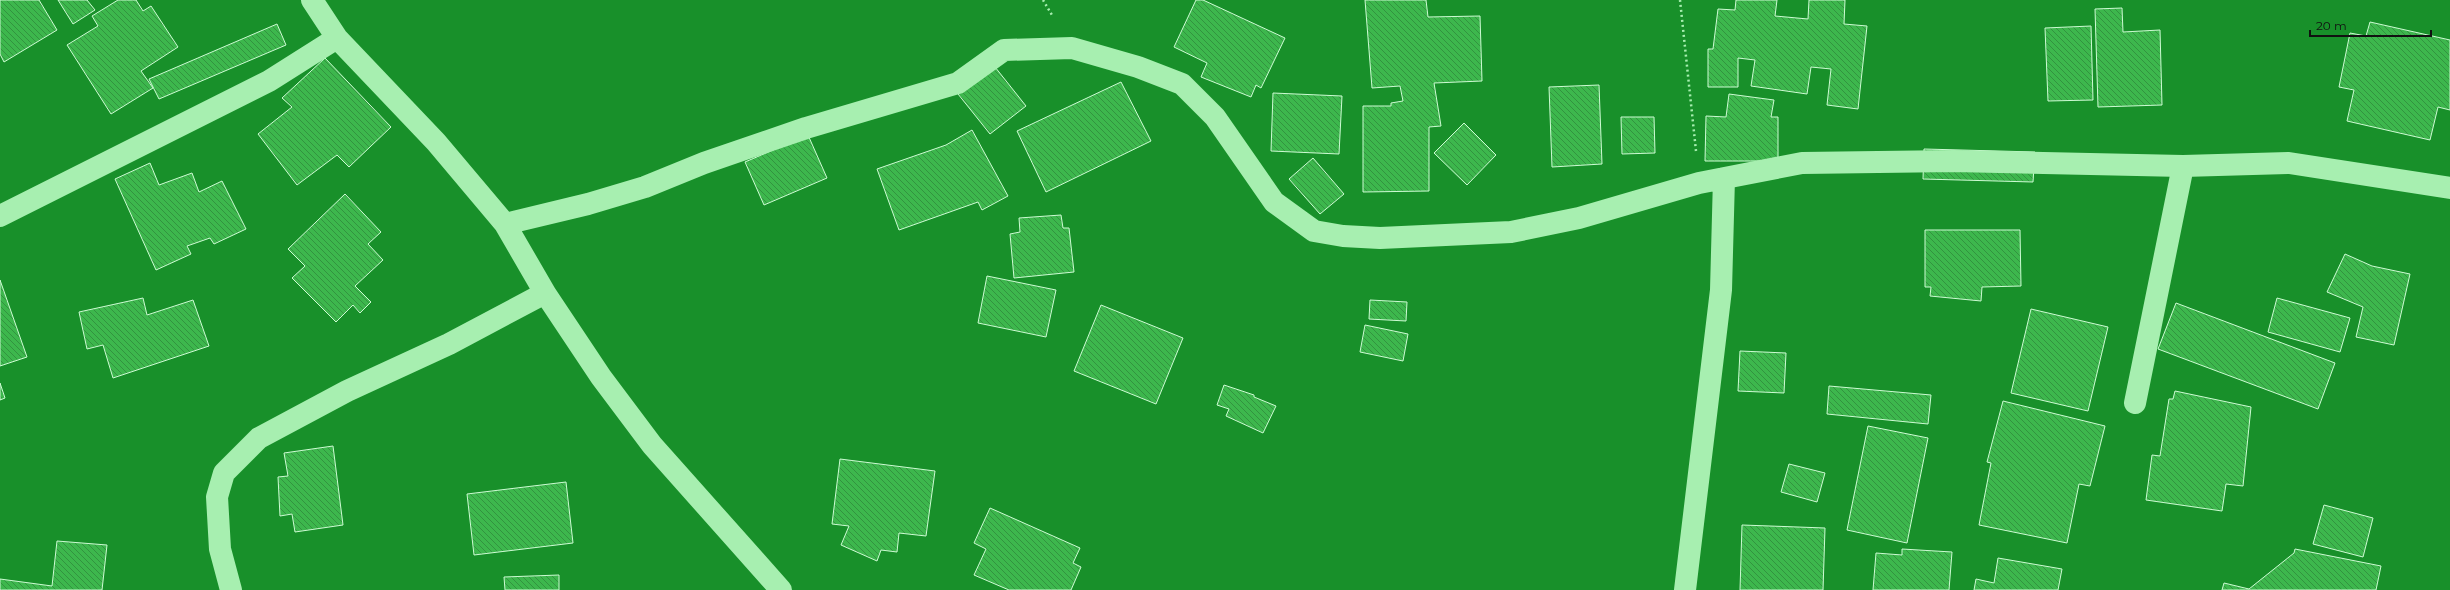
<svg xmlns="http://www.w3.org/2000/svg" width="2450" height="590" viewBox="0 0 2450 590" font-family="Montserrat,sans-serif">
<defs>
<pattern id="building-back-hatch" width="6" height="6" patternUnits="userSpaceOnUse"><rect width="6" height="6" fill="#3db74d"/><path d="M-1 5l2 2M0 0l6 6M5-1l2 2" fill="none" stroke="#32933f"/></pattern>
</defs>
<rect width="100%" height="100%" fill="#18902a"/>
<path fill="url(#building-back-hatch)" stroke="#cdfbd3" d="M0 0H39L57 30 4 62 0 54Z
M58 0H87L95 10 73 24Z
M118 0H136L143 11 151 6 178 47 141 71 153 88 111 114 67 45 98 26 92 16Z
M1196 0H1203L1285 38 1261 88 1256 85 1251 97 1201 77 1207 63 1174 47Z
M1365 0H1426L1428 17 1480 16 1482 81 1434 83 1441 126 1429 127V191L1363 192V106H1391V103L1403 101 1400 86 1372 88Z
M1736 0H1777L1775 16 1808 19 1809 0H1845L1844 24 1867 26 1858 109 1827 105 1831 69 1811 67 1807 94 1751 86 1755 60 1738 58V87H1708V49H1713L1718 9 1735 10Z
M2122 8 2123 32 2160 30 2162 105 2098 107 2095 9Z
M2370 22 2450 40V110L2438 107 2430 140 2347 121 2354 90 2339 87 2350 33 2366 36Z
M277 24 286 45 159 99 149 79Z
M2091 26 2093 100 2048 101 2045 28Z
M325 58 391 127 349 167 337 155 297 185 258 134 292 107 282 98Z
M995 67 1026 106 990 134 958 94Z
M1121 82 1151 141 1046 192 1017 131Z
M1599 85 1602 164 1552 167 1549 87Z
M1273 93 1342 96 1339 154 1271 151Z
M1729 94 1774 100 1771 117H1778V161H1705L1706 116 1726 117Z
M1621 117H1654L1655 153 1622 154Z
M1464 123 1496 155 1467 185 1434 153Z
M972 130 1008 196 982 210 978 202 899 230 877 169 946 145Z
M808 135 827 178 764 205 745 162Z
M1924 149 2035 152 2033 182 1923 179Z
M1313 158 1344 194 1320 214 1289 179Z
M150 163 159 185 192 173 199 192 222 181 246 229 214 244 210 238 187 246 191 254 156 270 115 179Z
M345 194 381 232 368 244 383 260 355 286 371 302 360 313 353 305 336 322 292 278 305 266 288 249Z
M1061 215 1063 228H1069L1074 272 1014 278 1010 234 1020 232 1019 218Z
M1925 230H2020L2021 286 1982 287 1981 301 1930 296 1931 287H1925Z
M2345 254 2372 266 2410 274 2394 345 2356 337 2363 307 2327 292Z
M987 276 1056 290 1046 337 978 323Z
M0 280 27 357 0 366Z
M143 298 147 315 193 300 209 346 113 378 103 345 87 349 79 312Z
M2277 298 2350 318 2340 352 2268 332Z
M1370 300 1407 302 1406 321 1369 319Z
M2176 303 2335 363 2318 409 2158 349Z
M1101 305 1183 338 1156 404 1074 371Z
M2031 309 2108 327 2088 411 2011 393Z
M1365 325 1408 334 1403 361 1360 352Z
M1740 351 1786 353 1784 393 1738 391Z
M0 383 5 398 0 400Z
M1224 385 1254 395V397L1276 406 1263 433 1226 416 1229 409 1217 405Z
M1829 386 1931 395 1928 424 1827 414Z
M2175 391 2251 407 2243 486 2226 484 2222 511 2146 500 2152 455 2160 456 2169 399H2173Z
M2003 401 2105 426 2090 486 2079 484 2067 543 1979 525 1991 463 1987 462Z
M1868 426 1928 438 1907 543 1847 530Z
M333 446 343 525 295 532 292 514 280 516 278 477 288 476 284 453Z
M840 459 935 471 926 536 899 533 897 552 881 550 877 561 841 545 849 526 832 524Z
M1789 464 1825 473 1817 502 1781 492Z
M566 482 573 543 474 555 467 494Z
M2324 505 2373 518 2363 557 2313 544Z
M990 508 1080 548 1073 563 1081 567 1071 590H1009L974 575 986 549 974 543Z
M1742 525 1825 528 1823 590H1740Z
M57 541 107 545 102 590H0V579L52 586Z
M1902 549 1952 552 1949 590H1873L1876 553 1902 555Z
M2295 549 2381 566 2376 590H2222L2224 583 2249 589 2294 553Z
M1998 558 2062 569 2058 590H1974L1976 579 1994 583Z
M559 575V590H505L504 577Z"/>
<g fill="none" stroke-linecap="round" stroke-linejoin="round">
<path stroke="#a7efb0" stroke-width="2.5" stroke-dasharray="2 3" stroke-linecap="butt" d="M1043 0 1052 15
M1680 0 1696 151"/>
<path stroke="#a7efb0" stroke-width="22" d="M312 0 337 38 436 142 505 224 545 293 601 377 652 445 781 590
M0 216 269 81 337 38
M505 224 588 204 645 187 704 163 806 128 958 83 1004 50 1072 48 1138 67 1182 84 1215 117 1274 202 1314 231 1343 236 1380 238 1511 232 1579 218 1699 183 1802 163 1954 161 2183 166 2289 163 2450 188
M2135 403 2183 166
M231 590 220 549 217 497 224 473 259 438 347 391 449 344 545 293
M1685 590 1721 290 1724 178"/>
</g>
<path d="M2310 30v6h121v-6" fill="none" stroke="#111111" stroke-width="2"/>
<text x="2316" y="30" font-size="12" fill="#111111" stroke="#18902a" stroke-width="3" paint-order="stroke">20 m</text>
</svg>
